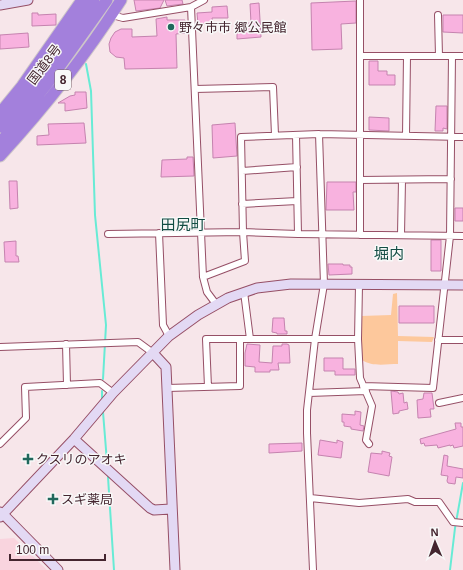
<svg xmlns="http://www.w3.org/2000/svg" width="463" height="570" viewBox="0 0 463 570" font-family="Arial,'Noto Sans JP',sans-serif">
<rect width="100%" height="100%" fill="#f7e6ea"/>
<path fill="#f9d4de" d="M14 538 47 570H0V539Z"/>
<path fill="#fdc89c" d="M397 293 398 336 434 337 432 342 398 341V364C386 364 372 367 362 360L361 316 391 315 393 294Z"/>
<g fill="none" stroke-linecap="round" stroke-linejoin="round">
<path stroke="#67ebd5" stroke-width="2" d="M86 64 91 91 95 215 106 325 103 379
M102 391V398
M103 412 107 462
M108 477 114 570
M450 570 455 528 463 483"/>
</g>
<path fill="#f8b2df" stroke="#c583af" d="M134 0H164L160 8 136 11Z
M165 0H182L183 4 167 6Z
M356 1V23L341 24 342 49 312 50 311 3Z
M259 3 261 37 237 39V29L246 28V23H251L250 4Z
M227 6 228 18H212L213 24H198L197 13 212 12V7Z
M32 13H38V15L56 14V25L32 26Z
M443 15H463V33L443 32Z
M167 17V20H185V33L176 34 177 68 125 69 124 58 116 57 110 52 109 44 111 38 115 32 121 29H132V37L157 36 156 19Z
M28 33 29 47 0 49V35Z
M369 61H378V71H387V75H395V85H369Z
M75 92H86L87 108 65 111V103H58L70 96 75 95Z
M436 106H447V129L443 128V131H435Z
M369 117 389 118V131L369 130Z
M84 123 86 143 37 145V136L49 135 48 124Z
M235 123 237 156 213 158 212 125Z
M187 157H193L194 176 161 177 162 160 187 159Z
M9 181H17L18 208 10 209Z
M327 182H356V192H353L354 210H326Z
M455 208H463V221H455Z
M431 240H441V271H431Z
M16 241V256H18L19 262H5L4 242Z
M328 264H343V265H350V267H352V274L329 275Z
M399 306H434V323H399Z
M273 318H284L285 331H287V334H277V333L272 332Z
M247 344 260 345 259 362 272 363 273 346H282V344H287L289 345 290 363H278L279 370H270V372H255V367L245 366V353Z
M324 358H343V369H355V375H335V371H324Z
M391 391 398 392 399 394 403 393 404 403 407 402 408 409 399 411V413L393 414Z
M424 393H432L434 409H430L431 417 418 418 417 400 423 399Z
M355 411 361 412 360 425 364 426 363 431 351 429V427L344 426V422H342V414L355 415Z
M455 423H461V427H463V446L454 448 453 445 450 446V445L438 448 437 445 425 446 424 443 421 444 420 439 456 429Z
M320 440 337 443V440L343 442 341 458 318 455Z
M302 443V451L269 453V444Z
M382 451 390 453 389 456 392 457 389 476 368 472 371 453 382 454Z
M444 455 448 456 447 466 463 469V478L456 477 455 484 448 483 447 481 448 476 441 475Z"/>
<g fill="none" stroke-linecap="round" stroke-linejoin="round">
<g stroke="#964f66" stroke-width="8">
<path id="street" d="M204 0 191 7 203 277 207 292 216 304
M112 15 123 18 191 7
M438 15 439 56
M361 56H463
M195 89 273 87 275 135
M296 135 298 234
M406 136 407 56
M242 171 297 167
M360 180 451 179
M242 204 297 201
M159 233 163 325 169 336
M108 234 243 232 298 234 463 236
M360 235V0
M401 235 402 180
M203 277 245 261 243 232 241 137 319 134 463 137
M244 292 250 339
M358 339 360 378 372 406 366 440 369 444
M438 340H463
M66 344 67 385
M0 347 138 342 153 353
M363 386 433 388 450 236 452 56
M208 387 206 339H358L359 285
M167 388 240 386V339
M309 393 366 391
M439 403 463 398
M0 444 26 418 25 387 100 383 113 393
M310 498 359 503 408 499 415 502H439L453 522 463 523
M313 570 307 433V410L315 339 324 284 319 134"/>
</g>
<g stroke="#964f66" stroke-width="11">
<path id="secondary" d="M0 5 28 0
M153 353 166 367 175 570
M74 439 150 508 154 510 171 509
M0 512 3 514 74 439 113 393 169 336 198 315 228 298 257 288 291 284 463 285
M0 517 3 514 58 570"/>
</g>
<g stroke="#cec6c9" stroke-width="13">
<path id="highway" d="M0 113 22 86 82 0
M0 127 43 72 94 0
M0 143 47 84 107 0
M0 156C44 108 86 55 121 0"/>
</g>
<use href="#street" stroke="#fff" stroke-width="6"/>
<use href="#secondary" stroke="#e3d9f4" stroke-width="9"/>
<use href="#highway" stroke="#a380dc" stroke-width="11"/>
</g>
<g fill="#20685c" stroke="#f8f8f8" stroke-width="1.5">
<circle cx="171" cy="27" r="4"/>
<path d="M26 453h4v4h4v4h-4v4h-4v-4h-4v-4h4z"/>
<path d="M51 493h4v4h4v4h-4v4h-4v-4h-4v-4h4z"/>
</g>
<g text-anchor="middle" stroke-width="3" stroke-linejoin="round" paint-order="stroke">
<rect fill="#f8f8f8" stroke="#7a646b" stroke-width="1" x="55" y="70" width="16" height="20" rx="3"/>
<g font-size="12" font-weight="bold" fill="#44252f">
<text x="63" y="84">8</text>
</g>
<g font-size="13" fill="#44252f" stroke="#f8f8f8" text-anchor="start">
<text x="179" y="32">野々市市 郷公民館</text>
<text x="36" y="464">クスリのアオキ</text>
<text x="61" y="504">スギ薬局</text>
</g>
<g font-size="13" fill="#44252f" stroke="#f8f8f8">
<text transform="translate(44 64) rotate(-53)" y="5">国道8号</text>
</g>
<g font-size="15" fill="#124c43" stroke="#f8f8f8">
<text x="183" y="230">田尻町</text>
<text x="389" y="259">堀内</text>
</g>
</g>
<g transform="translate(435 542) rotate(358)" stroke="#f8f8f8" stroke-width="3" paint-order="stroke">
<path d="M0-3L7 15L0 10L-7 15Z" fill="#44252f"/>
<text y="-6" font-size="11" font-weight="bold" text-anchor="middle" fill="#44252f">N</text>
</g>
<path d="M10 554v6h95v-6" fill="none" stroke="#44252f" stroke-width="2"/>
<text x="16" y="554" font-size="12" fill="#44252f" stroke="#f8f8f8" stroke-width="3" paint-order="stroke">100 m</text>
</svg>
